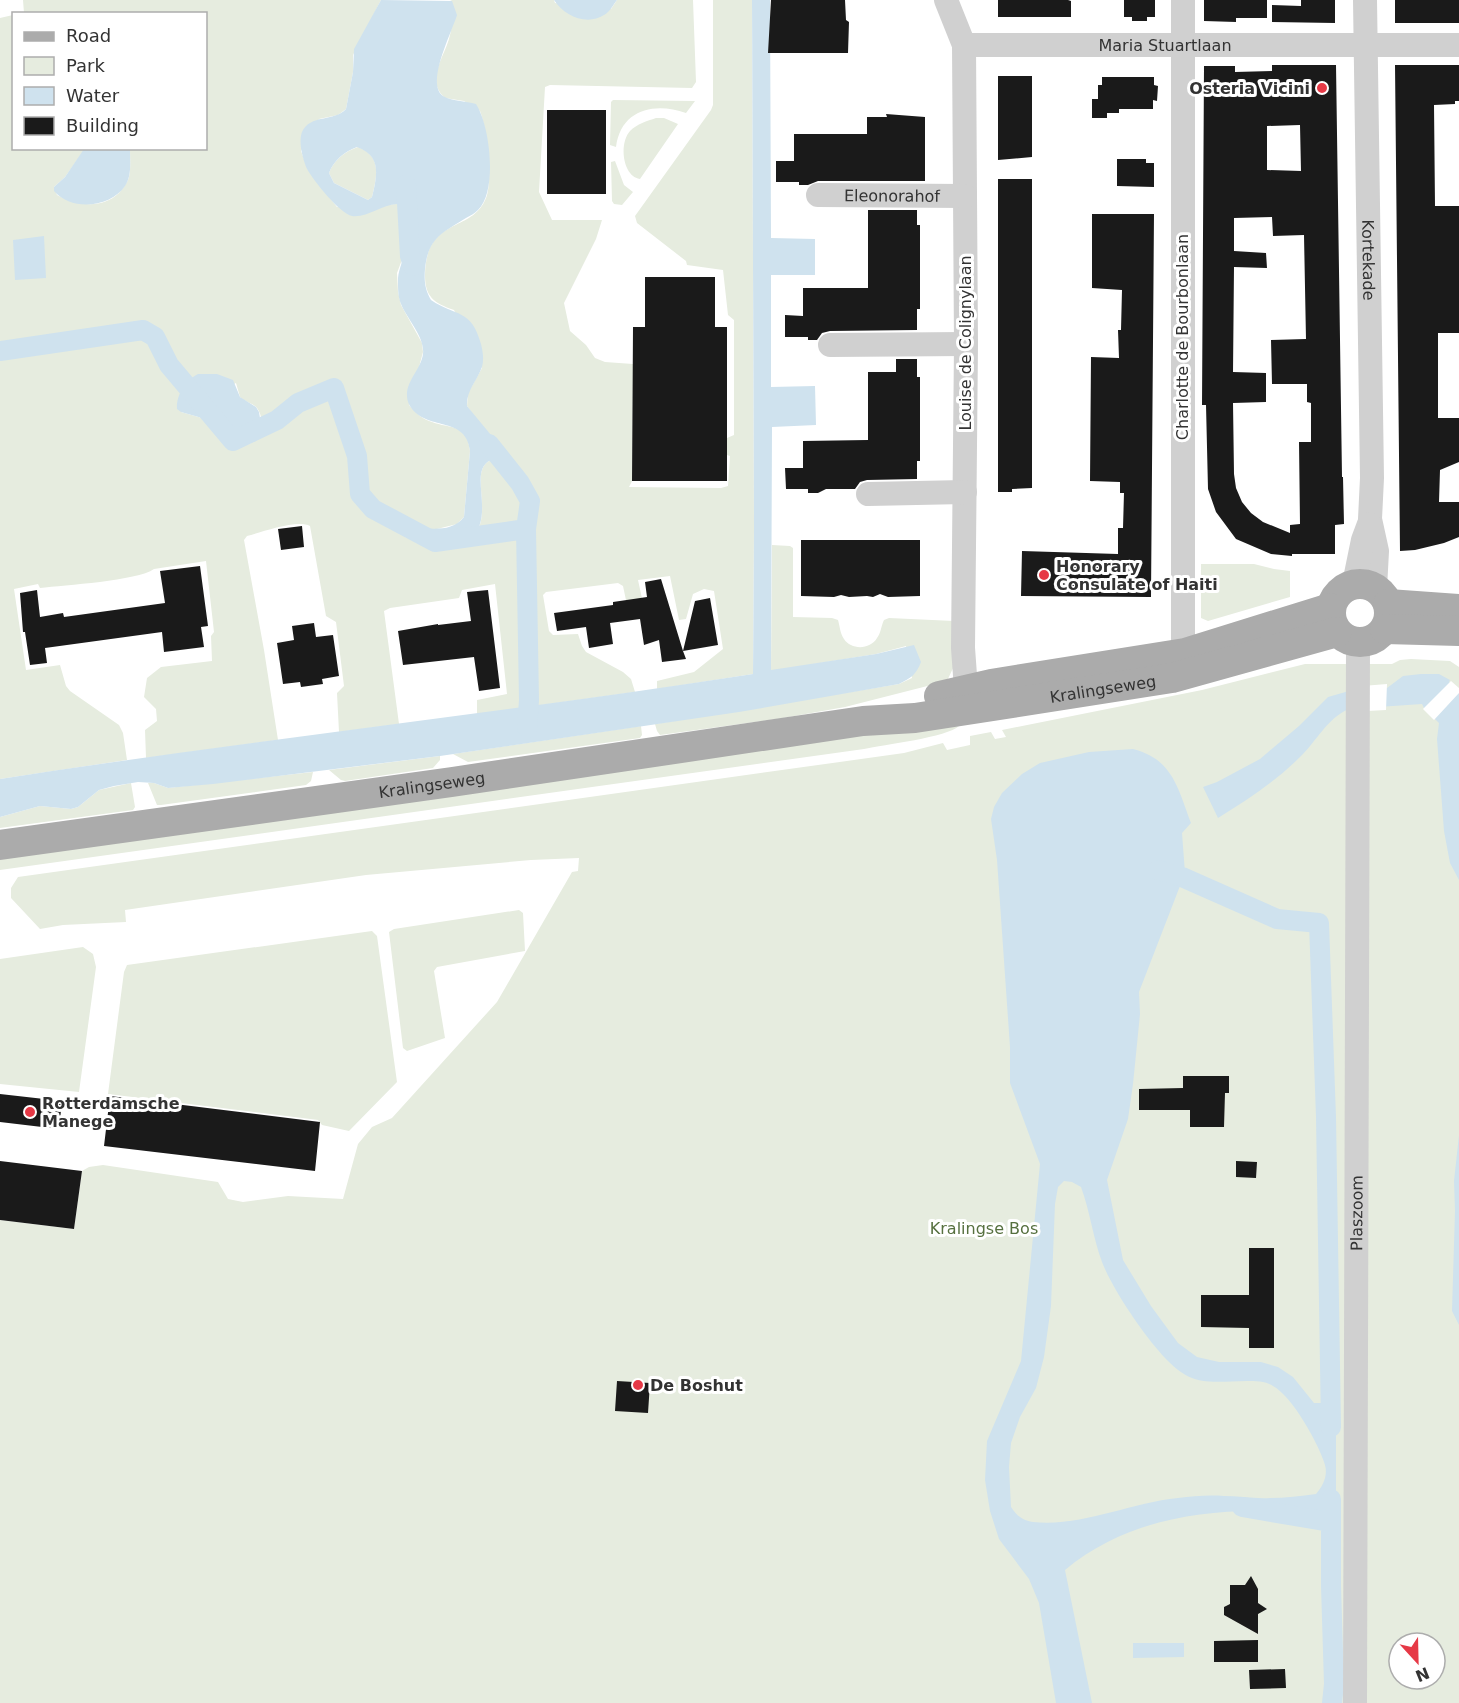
<svg xmlns="http://www.w3.org/2000/svg" width="1459" height="1703" viewBox="0 0 1459 1703" font-family="'DejaVu Sans',sans-serif">
<rect width="100%" height="100%" fill="#fff"/>
<path fill="#e6ecdf" fill-rule="evenodd" d="M23 0H381L353 55V72L346 109 338 115 319 119 301 151 308 170 337 207 397 204 410 215 414 222 412 233 397 273 398 292 401 305 422 343 423 352 409 405C416 413 422 419 432 422 450 429 467 423 470 451L464 517 457 524 405 537 416 540 469 541C498 517 466 471 491 460L498 463 507 455 482 427 467 406 468 393 482 368 454 310C434 303 425 297 425 275 426 215 472 234 486 198 493 181 487 129 480 111L464 101 445 98C424 80 446 55 450 35 453 25 451 12 452 1L450 0H554L555 3 611 9 617 0H693L696 82 692 88 550 85 545 87 539 192 552 220H602L596 239 564 303 570 331 586 345 595 358 605 362 633 364 632 481 629 487 721 488 728 486 730 456 727 455V438L734 435V320L728 315 723 270 687 265 686 261 637 223 635 216 711 110 713 105V0H752L754 527 753 674 657 689V681L694 672 723 649 714 591 704 589 693 594 686 619 679 620 670 576 638 580 646 617 630 619 623 586 618 583 546 592 543 595 549 631 553 635 578 634 582 646 586 652 623 672 631 679 635 692 477 714V700L507 694 495 584 462 590 459 598 390 608 384 611 399 724 339 732 337 693 344 686 336 622 326 616 310 526C297 519 262 532 247 536L244 540 264 650 278 740 146 758 145 730 157 721 156 709 144 697 147 678 161 667 212 661 211 636 214 632 206 561 154 569C137 581 65 585 40 588L38 584 14 589 26 670 60 665 66 686 70 691 119 725 123 733 127 760 0 779V18L13 15 14 148 85 149 65 177 54 187 57 195C77 205 101 210 119 193 123 188 127 184 129 177 131 168 130 158 130 149L206 148V14L24 13ZM236 383 240 397C245 402 253 403 257 408 266 420 261 442 246 445L202 418 181 412Z
M613 100 695 101 686 113C655 102 621 109 616 147L610 145 611 102Z
M656 118H664L678 124 640 179C622 176 619 143 630 131 637 124 647 121 656 118Z
M358 147C382 156 377 176 372 197L368 200 334 183 329 173C334 160 344 152 358 147Z
M615 161 624 185 633 192 622 205 614 204 612 201 611 162Z
M772 545 790 546 793 548V617L832 618 838 620C840 627 840 633 844 639 851 650 870 650 877 638 881 633 881 626 884 620L889 618 954 621V666L947 681 845 707 783 718 660 735 657 731 655 724 899 684 912 678 906 646 876 654 771 671Z
M1201 564H1254L1274 569 1290 571V597L1208 621 1201 618Z
M1411 659 1450 661 1459 667V1703H0V1220L74 1229 82 1171 89 1167 103 1165 218 1182 228 1199 243 1202 288 1196 343 1199 358 1144 372 1127 392 1118 497 1002 572 872 578 871 579 858 531 860 366 875 125 910 126 922 63 925 40 929 11 898V888L18 877 904 753 943 743 947 750 970 745V736L991 732 995 739 1006 737 1002 730 1202 690 1305 664H1392L1400 660ZM1399 1643H1435V1679H1399Z
M641 726 642 735 640 738 468 762 453 754Z
M959 726C948 737 883 745 864 749L0 870V857L847 735Z
M440 756V760L433 768 345 781 341 780 329 770Z
M313 772 311 781 306 785 161 805H157L148 783H154L168 788Z
M131 783 135 807 133 810 0 828V817L40 806 71 809 78 807 99 790Z
M519 910 523 913 525 951 437 967 434 971 445 1038 407 1051 403 1048 389 932 394 929Z
M372 931 377 936 397 1082 349 1131 322 1125 318 1120 108 1094 124 972 127 965Z
M83 947 93 954 96 967 79 1092 0 1084V959Z"/>
<path fill="#cfe2ee" fill-rule="evenodd" d="M381 0 452 1 457 15C452 32 425 84 443 96 451 101 466 101 476 104 490 125 498 191 478 210 475 213 470 216 466 218 442 233 428 238 425 269 424 281 425 290 431 300 456 317 471 308 481 344 483 352 484 360 482 367 477 381 466 391 467 406L510 458V463L507 465 491 460C466 471 498 516 469 541 452 541 416 545 403 535L404 531 407 529C427 526 450 535 464 517L470 451C466 416 430 431 412 409 409 405 407 401 407 396 406 381 421 369 423 354 425 337 407 319 401 304 398 297 398 289 398 281 397 264 420 228 411 215 407 211 401 207 397 204 381 205 367 218 352 216 340 214 313 180 307 169 303 159 298 143 302 132 310 114 334 122 346 109L353 72 354 49ZM357 147C382 156 377 176 372 197L368 200 334 183 329 173C334 160 344 152 357 147Z
M554 0H617C613 5 610 12 604 15 587 26 564 16 554 0Z
M752 0H770L771 238 815 239V275H771V387L815 386 816 425 772 427 771 670 876 654 914 645 921 662C916 675 911 678 899 684L739 712 440 756 213 784 168 788 154 783 138 782 114 786 99 790 78 807 71 809 40 806 0 817V779C250 740 502 713 753 674L754 527Z
M84 149H130C130 160 132 176 125 186 111 207 72 212 54 191V187L65 177Z
M44 236 46 278 15 280 13 240Z
M198 374H217L233 380 240 397 256 407 259 412 261 424 256 441 246 445 202 418 181 412 177 409C176 395 186 380 198 374Z
M1421 674H1439L1450 680 1449 682 1459 691V880L1450 863 1444 831 1437 739 1439 723 1424 708 1422 704 1349 709C1327 718 1317 741 1300 757 1275 782 1247 800 1218 818L1203 787 1217 782 1260 759 1299 726 1328 697 1349 691 1387 688 1403 676Z
M1133 749C1173 759 1178 789 1191 823L1182 833 1185 873 1139 992 1140 1014 1133 1084 1128 1119 1107 1180 1123 1260 1151 1306 1178 1343 1197 1357 1219 1362H1261L1278 1367 1293 1377 1314 1403H1336V1524H1324L1320 1517C1302 1510 1281 1511 1262 1511 1191 1510 1120 1524 1065 1570L1092 1703H1056L1039 1603 1029 1579 999 1539 990 1511 985 1480 987 1441 1021 1361 1040 1164 1010 1083V1047L997 860 991 819 994 807 1002 793 1022 774 1040 763 1089 752ZM1064 1181 1072 1182 1081 1187C1090 1211 1093 1238 1102 1262 1112 1288 1140 1329 1158 1350 1189 1387 1203 1382 1247 1381 1255 1381 1266 1381 1273 1386 1292 1396 1319 1444 1325 1465 1328 1476 1323 1486 1316 1494 1301 1496 1285 1498 1270 1498 1255 1499 1239 1496 1224 1496 1209 1495 1193 1496 1178 1498 1129 1503 1082 1527 1033 1522 1022 1520 1017 1516 1011 1507L1009 1467 1011 1443 1020 1417 1036 1388 1044 1357 1051 1306 1055 1204 1058 1187Z
M1459 1135V1325L1452 1311 1455 1211 1454 1181Z
M1133 1643H1184V1657L1133 1658Z"/>
<path fill="#fff" d="M1451 681 1459 688V693L1434 720 1423 709Z
M1387 684 1386 710 1349 712 1350 687Z"/>
<g fill="none" stroke-linecap="round" stroke-linejoin="round">
<path stroke="#cfe2ee" stroke-width="20" d="M406 185 410 256 413 266
M0 351 143 330 155 337 169 365 233 441 277 420 298 403 334 388 357 456 360 494 373 509 435 542 526 529 529 700 527 728
M489 444 520 483 530 501 526 529
M1158 870 1182 877 1277 919 1319 923 1326 1117 1331 1427
M1331 1499V1586L1334 1684 1332 1703
M1242 1507 1330 1522"/>
</g>
<path fill="#1a1a1a" fill-rule="evenodd" d="M771 0H845L846 20 849 22 848 53H768Z
M998 0H1068L1071 1V17H998Z
M1124 0H1155V17H1147V21H1132V17H1124Z
M1204 0H1267V18H1236V22L1204 21Z
M1301 0H1335V23L1272 22V5L1301 6Z
M1395 0H1459V23H1395Z
M1272 65H1336L1342 477H1343L1344 524 1335 525V554H1292V556L1271 554 1236 539 1216 512 1208 489 1206 405H1202L1204 66H1235V72L1272 71ZM1300 125 1301 171 1267 170V126ZM1272 217 1273 236 1304 235 1306 339 1271 340 1272 384H1307V402L1311 403V442H1299L1300 524 1290 525V533L1263 522 1251 513 1242 502 1236 488 1234 474 1233 403 1266 402V373L1233 372 1234 267 1267 268 1266 253 1234 251V218Z
M1395 65H1459V101H1455V104L1434 105 1435 206H1459V333H1438V418H1459V462L1440 470 1439 502H1459V537L1444 543 1415 550 1400 551Z
M998 76H1032V157L998 160Z
M1102 77H1154V85L1158 86 1157 101 1153 100V109H1119V113H1107V118H1092V99H1098V85H1102Z
M547 110H606V194H547Z
M886 114 925 117V181H818L808 185H799V182H776V161H794V134H867V117H887Z
M1117 159H1146V163H1154V187L1117 186Z
M998 179H1032V488L1012 489V492H998Z
M868 210H917V225H920V309H917V330L830 331 822 333 817 340H808V337H785V315L803 316V288H868Z
M1092 214H1154L1151 597 1021 596 1022 551 1118 554V528H1123L1124 493H1120V482L1090 481 1091 357 1119 358 1118 330H1121L1122 290 1092 288Z
M645 277H715V327H727V481H632L633 327H645Z
M896 359H917V377H920V461H917V479L867 480 860 482 855 489H826L818 493H808V489H786L785 468H803V441L868 440V372H896Z
M302 526 304 547 281 550 278 529Z
M801 540H920V596L888 597 880 594 873 597 867 596 849 597 841 595 834 597 801 596Z
M200 566 208 626 201 627 204 647 164 652 162 632 45 648 47 663 30 665 25 632H23L20 593 37 590 40 617 63 613 64 617 165 603 160 571Z
M661 579 683 651 695 601 710 598 718 645 683 651 686 659 662 662 659 640 644 645 640 619 610 623 613 644 589 648 586 627 557 631 554 613 613 605V602L647 597 645 582Z
M488 590 500 688 479 691 474 657 403 665 398 631 438 624V625L471 621 467 592Z
M314 623 316 637 333 635 339 676 322 679 323 684 301 687 300 682 283 684 277 643 294 640 292 626Z
M1183 1076H1229V1093H1225L1224 1127H1190V1110H1139V1089L1183 1088Z
M0 1094 62 1101 59 1129 0 1122Z
M110 1096 320 1122 315 1171 104 1146Z
M0 1161 82 1171 74 1229 0 1220Z
M1236 1161 1257 1162 1256 1178 1236 1177Z
M1249 1248H1274V1348H1249V1328L1201 1327V1295H1249Z
M617 1381 650 1383 648 1413 615 1411Z
M1251 1576 1258 1589V1603L1267 1609 1258 1614V1634L1224 1615V1607L1230 1604V1585H1245Z
M1258 1640V1662H1214V1641Z
M1285 1669 1286 1688 1250 1689 1249 1670Z"/>
<g fill="none" stroke-linecap="round" stroke-linejoin="round">
<g stroke="#d0d0d0" stroke-width="24">
<path d="M946 0 964 45 966 344 963 648 966 689"/>
<path d="M1183 0V639L1188 669"/>
<path id="s1" d="M1365 0 1372 478 1370 519 1377 551 1375 588"/>
<path id="s2" d="M964 45H1459"/>
<path id="s3" d="M818 195 965 196"/>
<path d="M830 345 966 344"/>
<path d="M868 494 965 492"/>
<path d="M1354 584 1363 540 1369 524"/>
<path id="s4" d="M1355 1703 1358 643"/>
</g>
<g stroke="#ababab" stroke-width="30">
<circle cx="1360" cy="613" r="29"/>
<path d="M1388 604 1459 609"/>
<path d="M1385 629 1459 631"/>
<path d="M939 696 991 684 1185 653 1330 608"/>
<path id="s5" d="M0 845 452 782 863 721 915 718 1172 678 1337 632"/>
</g>
</g>
<g fill="#e63946" stroke="#fff" stroke-width="2">
<circle cx="1322" cy="88" r="6"/>
<circle cx="1044" cy="575" r="6"/>
<circle cx="30" cy="1112" r="6"/>
<circle cx="638" cy="1385" r="6"/>
</g>
<g text-anchor="middle" stroke-width="6" stroke-linejoin="round" paint-order="stroke">
<g font-size="16" fill="#333" stroke="#fff">
<text dy="6" stroke="none"><textPath href="#s2" startOffset="201">Maria Stuartlaan</textPath></text>
<text dy="6" stroke="none"><textPath href="#s3" startOffset="74">Eleonorahof</textPath></text>
<text dy="6" stroke="none"><textPath href="#s1" startOffset="260">Kortekade</textPath></text>
<text transform="translate(1182 337) rotate(-90)" y="6">Charlotte de Bourbonlaan</text>
<text transform="translate(965 343) rotate(-90)" y="6">Louise de Colignylaan</text>
<text dy="6" stroke="none"><textPath href="#s5" startOffset="1114">Kralingseweg</textPath></text>
<text dy="6" stroke="none"><textPath href="#s5" startOffset="436">Kralingseweg</textPath></text>
<text dy="6" stroke="none"><textPath href="#s4" startOffset="490">Plaszoom</textPath></text>
</g>
<g font-size="16" font-weight="bold" fill="#333" stroke="#fff" text-anchor="start">
<text x="1310" y="94" text-anchor="end">Osteria Vicini</text>
<text x="1056" y="572">Honorary<tspan x="1056" dy="18">Consulate of Haiti</tspan></text>
<text x="42" y="1109">Rotterdamsche<tspan x="42" dy="18">Manege</tspan></text>
<text x="650" y="1391">De Boshut</text>
</g>
<g font-size="16" fill="#56703f" stroke="#fff">
<text x="984" y="1234">Kralingse Bos</text>
</g>
</g>
<rect x="12" y="12" width="195" height="138" fill="#ffffff" stroke="#adadad" stroke-width="1.5"/>
<rect x="24" y="32" width="30" height="9" fill="#ababab" stroke="#adadad" stroke-width="1.5"/>
<text x="66" y="42" font-size="18" fill="#333333">Road</text>
<rect x="24" y="57" width="30" height="18" fill="#e6ecdf" stroke="#adadad" stroke-width="1.5"/>
<text x="66" y="72" font-size="18" fill="#333333">Park</text>
<rect x="24" y="87" width="30" height="18" fill="#cfe2ee" stroke="#adadad" stroke-width="1.5"/>
<text x="66" y="102" font-size="18" fill="#333333">Water</text>
<rect x="24" y="117" width="30" height="18" fill="#1a1a1a" stroke="#adadad" stroke-width="1.5"/>
<text x="66" y="132" font-size="18" fill="#333333">Building</text>
<g transform="translate(1417 1661) rotate(158)"><circle r="28" fill="#ffffff" stroke="#adadad" stroke-width="1.5"/>
<path d="M0-4.5L10 22L0 15L-10 22Z" fill="#e63946"/>
<text y="-9" font-size="16" font-weight="bold" text-anchor="middle" fill="#333333">N</text>
</g>
</svg>
